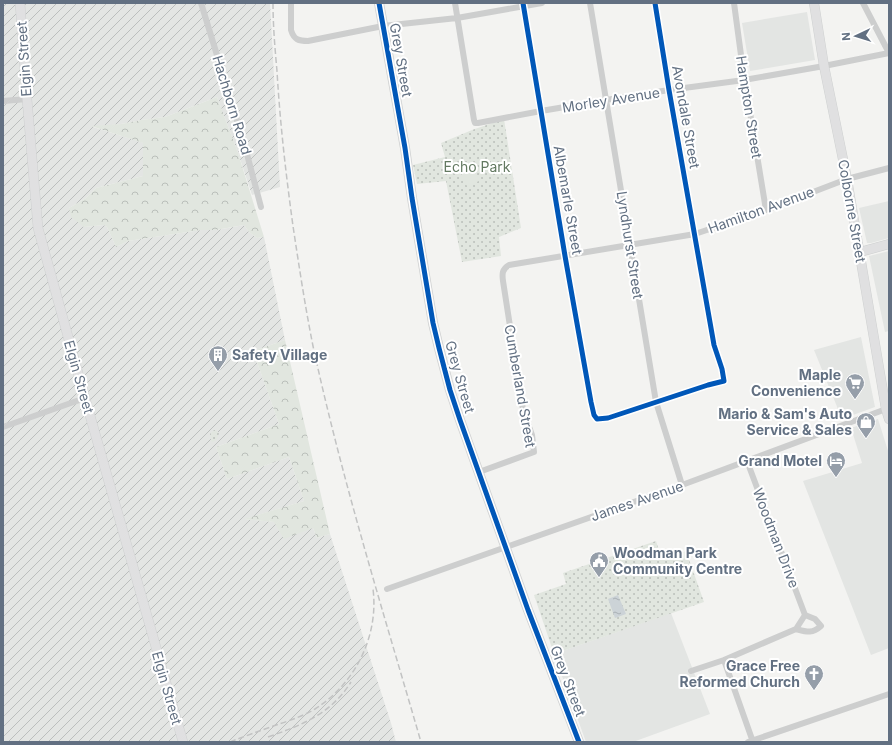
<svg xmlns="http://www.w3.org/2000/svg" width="892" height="745" viewBox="0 0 892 745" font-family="Inter,sans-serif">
<defs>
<pattern id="industrial-furrows" width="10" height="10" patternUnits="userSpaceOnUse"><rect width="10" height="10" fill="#e3e5e3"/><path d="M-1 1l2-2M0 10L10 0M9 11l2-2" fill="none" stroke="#bbbebd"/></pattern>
<pattern id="grass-dots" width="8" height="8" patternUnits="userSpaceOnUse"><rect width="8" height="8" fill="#e1e6df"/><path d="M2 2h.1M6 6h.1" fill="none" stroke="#babfba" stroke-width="1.8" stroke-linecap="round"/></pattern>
<pattern id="forest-crowns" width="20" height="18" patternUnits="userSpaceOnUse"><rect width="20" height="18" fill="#e1e6df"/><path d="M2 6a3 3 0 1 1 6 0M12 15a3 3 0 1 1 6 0" fill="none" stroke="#babfba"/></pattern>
<pattern id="water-ripples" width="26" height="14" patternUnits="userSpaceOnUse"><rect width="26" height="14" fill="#ccd3d7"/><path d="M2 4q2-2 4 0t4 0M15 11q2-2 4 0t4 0" fill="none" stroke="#a9b0b4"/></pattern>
</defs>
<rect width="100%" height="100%" fill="#f3f3f1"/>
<path fill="#e3e5e3" d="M807 12 815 60 750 71 742 23Z
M889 201V238L871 243H867L859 208Z
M889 251V331L885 332 869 256Z
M861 337 875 407 842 419 814 350Z
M878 419 889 454V648L871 655 803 481 862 463 851 428Z
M671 613 710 714 633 742H586L554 654Z"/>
<path fill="url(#industrial-furrows)" d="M3 3H270L280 187 252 195 238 153 217 97 165 117 141 120 121 124 93 127 144 143 143 176 96 188 86 198 69 208 84 227 104 225 107 227 116 247 128 241 201 230H217L244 225 249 232 257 238 264 237 285 340 253 351 279 424 216 447 227 479 289 457 304 501 245 519 274 522 313 528 317 538 330 534 391 723 396 742H3Z"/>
<path fill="url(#grass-dots)" d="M504 119 521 228 499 237 501 256 462 262 446 181 417 184 413 165 445 157 441 143 472 130Z
M214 430H216L219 433C218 437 217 441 212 442L211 440 210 434Z
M656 541 662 560 686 551 704 602 554 654 534 595 566 584 563 573Z"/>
<path fill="url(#forest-crowns)" d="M217 97 238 153 264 237 257 238 249 232 244 225 216 230H201L128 241 116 247 107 227 104 225 84 227 71 217 69 208 86 198 96 188 143 176V143L91 126 121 124 141 120 165 117Z
M285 340 330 534 317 538 313 528 284 539 274 522 244 519 304 501 289 457 227 479 216 447 279 424 253 351Z"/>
<path fill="#e1e6df" d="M474 168 479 181 467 186 461 173Z"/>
<path fill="url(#water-ripples)" d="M618 595 626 614 615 618 608 599Z"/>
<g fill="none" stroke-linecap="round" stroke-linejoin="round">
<g stroke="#ced0d0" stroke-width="10">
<path id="secondary" d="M20 3 27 99 38 228 85 398 183 742
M379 3 405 148 412 198 433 323 439 348 450 390 460 420 528 610 579 742
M814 3 824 66 847 179 886 409 889 419
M860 252 889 244"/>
</g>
<path stroke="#cdcece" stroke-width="6" d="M201 3 244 143 261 207
M291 3V30C294 40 299 41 308 41L383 26 457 18 542 3
M455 3 474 120 475 123H478L541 111 606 100 669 90 744 80 824 66 889 53
M523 3 565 256 591 402 594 415 597 419 608 418 708 385 724 381 722 369 714 345 669 90 655 3
M590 3 656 402 682 485
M734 3 743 70 766 210
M863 3 889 53
M3 101 27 99
M3 427 85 398
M747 461 805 615 815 619 821 626C812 634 807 632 796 629L805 615
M479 472 534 452 532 435 523 410 503 281C502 274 502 269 509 265L695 234 766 210 847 179 889 168
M387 589 682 485 886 409
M724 660 753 742
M691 671 724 660 796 629
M748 742 889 694"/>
<use href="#secondary" stroke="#e0e0e1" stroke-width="9"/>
<path stroke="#c2c3c3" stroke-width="1.5" stroke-dasharray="6 3" stroke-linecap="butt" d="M273 3C273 26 275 49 277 71 280 123 286 175 293 226 299 266 305 306 313 346 342 480 383 611 421 742
M268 737C302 725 331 714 351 682
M230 742C245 736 260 731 276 725 289 721 303 716 315 709 355 684 379 636 373 589"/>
<g stroke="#fff" stroke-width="8">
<path id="cycleway" d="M379 3 405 148 412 198 433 323 439 348 450 390 460 420 528 610 579 742
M523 3 565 256 591 402 594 415 597 419 608 418 708 385 724 381 722 369 714 345 669 90 655 3"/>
</g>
<use href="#cycleway" stroke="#0057b8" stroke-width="5"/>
</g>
<defs>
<g id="building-pin" transform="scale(1)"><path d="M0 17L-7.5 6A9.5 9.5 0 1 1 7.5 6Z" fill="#959ea9" stroke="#fff"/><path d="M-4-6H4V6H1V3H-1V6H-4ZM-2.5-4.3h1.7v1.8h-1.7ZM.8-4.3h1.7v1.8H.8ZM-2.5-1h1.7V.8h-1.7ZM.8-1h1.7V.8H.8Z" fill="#fff"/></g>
<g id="supermarket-pin" transform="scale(1)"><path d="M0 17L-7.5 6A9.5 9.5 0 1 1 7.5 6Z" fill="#959ea9" stroke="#fff"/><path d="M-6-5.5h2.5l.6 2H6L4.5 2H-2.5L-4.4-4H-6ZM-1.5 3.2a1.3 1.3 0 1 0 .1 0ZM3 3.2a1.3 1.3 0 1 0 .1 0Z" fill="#fff"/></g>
<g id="shop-pin" transform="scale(1)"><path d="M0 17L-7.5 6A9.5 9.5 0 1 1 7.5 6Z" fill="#959ea9" stroke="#fff"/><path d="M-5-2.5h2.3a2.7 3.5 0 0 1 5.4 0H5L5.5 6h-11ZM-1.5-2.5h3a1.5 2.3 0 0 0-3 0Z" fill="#fff"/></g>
<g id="hotel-pin" transform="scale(1)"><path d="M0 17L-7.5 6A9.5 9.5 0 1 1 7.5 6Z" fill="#959ea9" stroke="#fff"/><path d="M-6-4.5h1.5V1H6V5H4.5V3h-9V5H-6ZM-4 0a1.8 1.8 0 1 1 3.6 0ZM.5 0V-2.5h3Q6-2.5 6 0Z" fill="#fff"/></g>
<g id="civic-pin" transform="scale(1)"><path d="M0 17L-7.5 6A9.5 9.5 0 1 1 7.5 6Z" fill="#959ea9" stroke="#fff"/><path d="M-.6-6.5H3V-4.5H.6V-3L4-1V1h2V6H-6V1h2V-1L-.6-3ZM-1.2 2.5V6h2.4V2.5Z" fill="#fff"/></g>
<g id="church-pin" transform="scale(1)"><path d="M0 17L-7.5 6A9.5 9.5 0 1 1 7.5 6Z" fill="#959ea9" stroke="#fff"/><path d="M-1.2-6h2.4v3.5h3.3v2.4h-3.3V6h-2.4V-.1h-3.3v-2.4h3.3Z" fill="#fff"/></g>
</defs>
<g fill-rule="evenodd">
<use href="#building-pin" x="218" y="355"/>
<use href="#supermarket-pin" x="855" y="383"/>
<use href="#shop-pin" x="866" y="422"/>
<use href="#hotel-pin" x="836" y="461"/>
<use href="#civic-pin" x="599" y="561"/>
<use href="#church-pin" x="814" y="674"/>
</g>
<g text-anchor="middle" stroke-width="4" stroke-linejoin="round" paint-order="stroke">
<g font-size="14" fill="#627082" stroke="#fff">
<text transform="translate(24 59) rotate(-94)" y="5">Elgin Street</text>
<text transform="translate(401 60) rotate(80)" y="5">Grey Street</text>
<text transform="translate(611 100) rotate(-9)" y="5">Morley Avenue</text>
<text transform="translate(232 105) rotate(73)" y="5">Hachborn Road</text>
<text transform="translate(749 107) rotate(81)" y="5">Hampton Street</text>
<text transform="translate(686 117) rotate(80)" y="5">Avondale Street</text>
<text transform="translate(568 200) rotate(80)" y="5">Albemarle Street</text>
<text transform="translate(761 210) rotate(-20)" y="5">Hamilton Avenue</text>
<text transform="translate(852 211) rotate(80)" y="5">Colborne Street</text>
<text transform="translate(630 245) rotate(81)" y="5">Lyndhurst Street</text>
<text transform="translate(79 377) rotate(74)" y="5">Elgin Street</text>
<text transform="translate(460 377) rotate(74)" y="5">Grey Street</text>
<text transform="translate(520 386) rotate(80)" y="5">Cumberland Street</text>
<text transform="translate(637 501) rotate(-19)" y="5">James Avenue</text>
<text transform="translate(776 538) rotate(69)" y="5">Woodman Drive</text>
<text transform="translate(568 681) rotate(69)" y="5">Grey Street</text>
<text transform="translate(167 688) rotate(74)" y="5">Elgin Street</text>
</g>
<g font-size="14" fill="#637961" stroke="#fff">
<text x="477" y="172">Echo Park</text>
</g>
<g font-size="14" font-weight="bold" fill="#627082" stroke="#fff" text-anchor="end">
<text x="232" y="360" text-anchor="start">Safety Village</text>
<text x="841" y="380">Maple<tspan x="841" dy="16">Convenience</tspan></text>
<text x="852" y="419">Mario &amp; Sam's Auto<tspan x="852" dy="16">Service &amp; Sales</tspan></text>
<text x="822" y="466">Grand Motel</text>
<text x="613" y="558" text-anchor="start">Woodman Park<tspan x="613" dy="16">Community Centre</tspan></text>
<text x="800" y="671">Grace Free<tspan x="800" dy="16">Reformed Church</tspan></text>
</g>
</g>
<rect width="892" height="745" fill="none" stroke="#627082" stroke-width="8"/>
<g transform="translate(856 36) rotate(266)" stroke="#ffffff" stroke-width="3" paint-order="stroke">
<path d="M0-3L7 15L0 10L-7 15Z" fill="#627082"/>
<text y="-6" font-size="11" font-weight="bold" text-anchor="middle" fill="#627082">N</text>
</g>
</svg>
